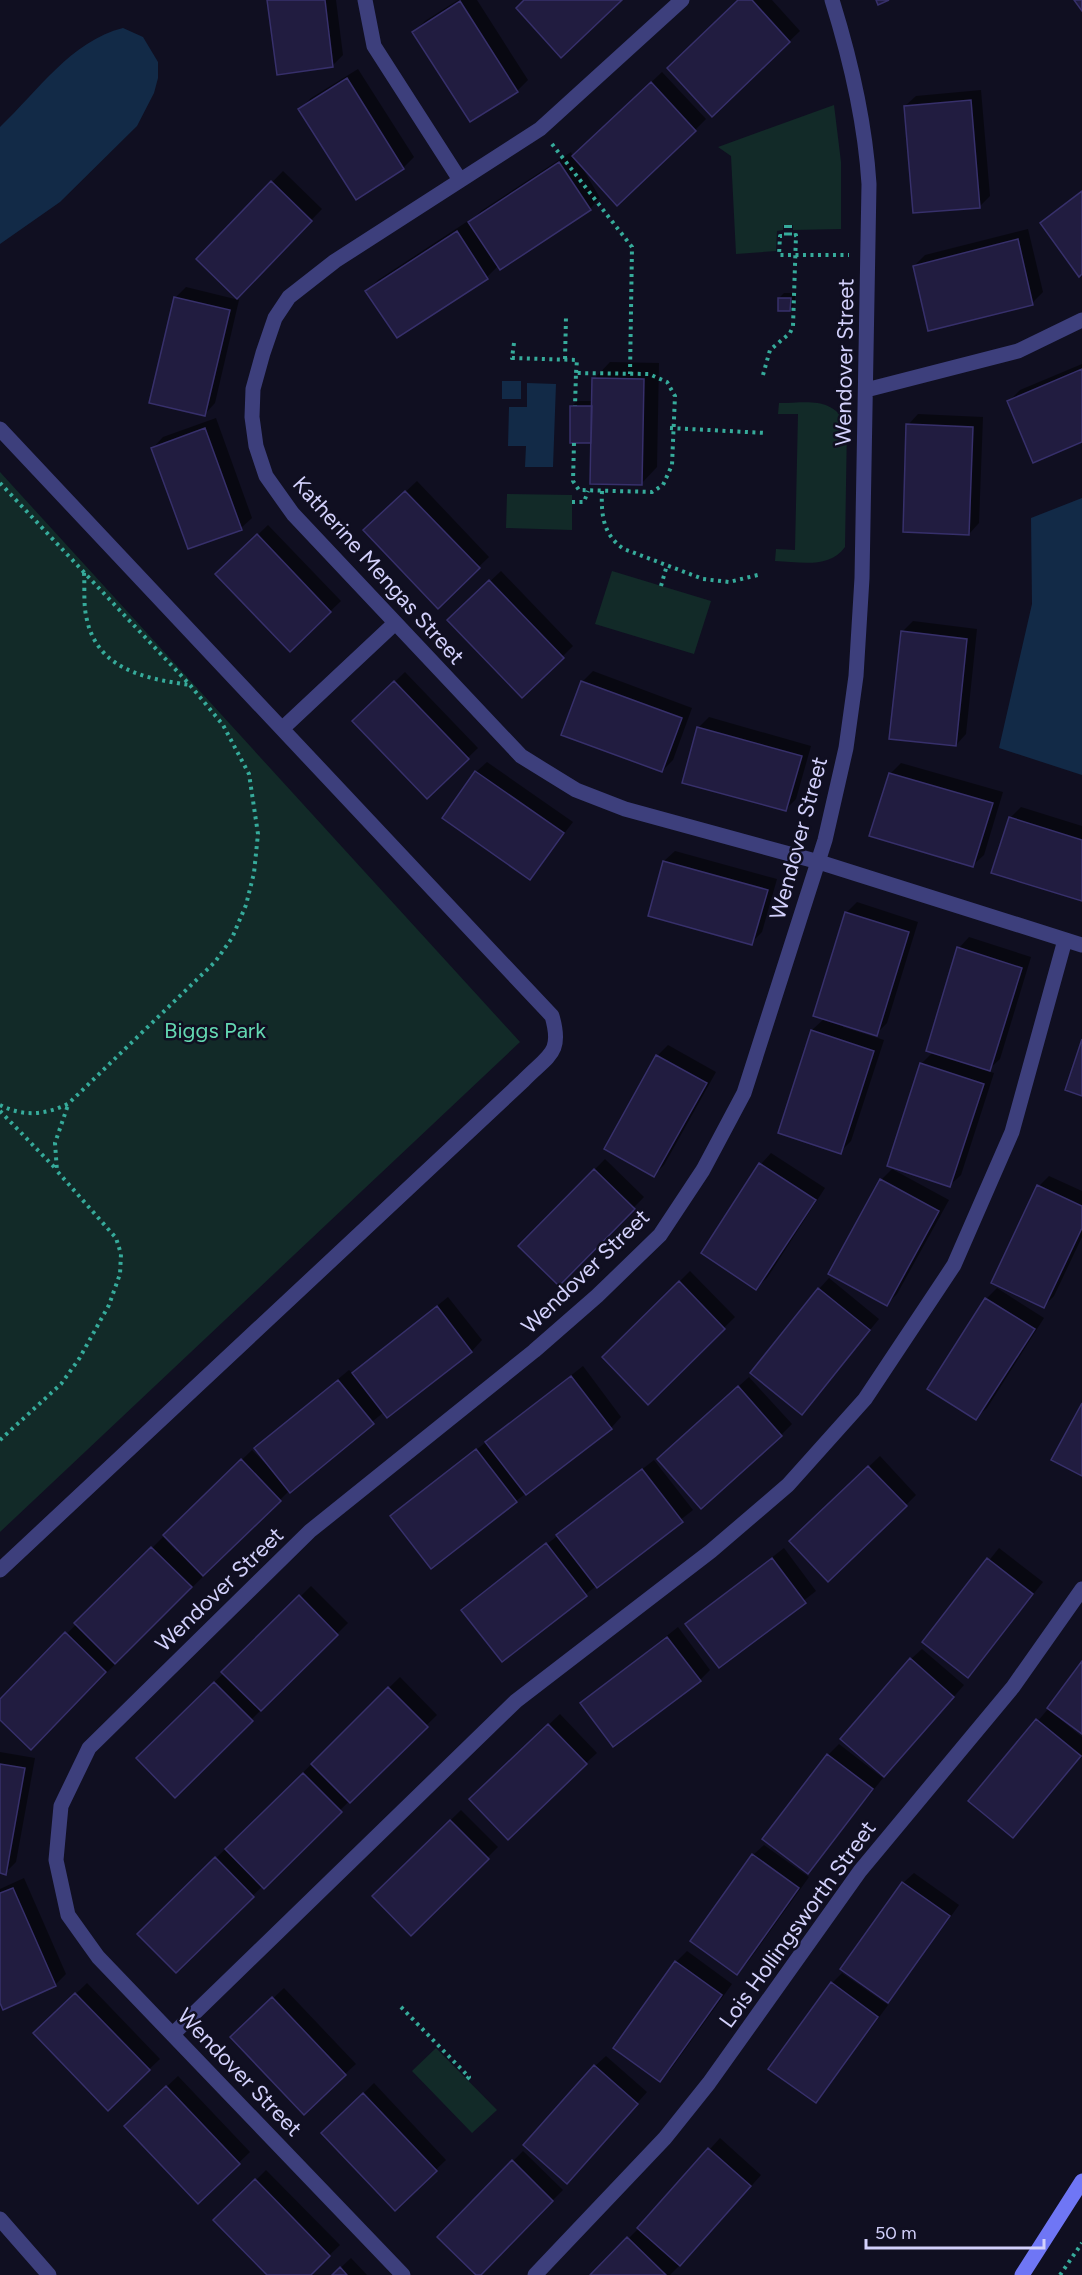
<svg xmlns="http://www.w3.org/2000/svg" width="1082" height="2275" viewBox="0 0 1082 2275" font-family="Figtree,sans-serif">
<rect width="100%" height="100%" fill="#100f21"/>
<path fill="#122a28" d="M834 105 841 162V229L793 230V225H783V230L777 231 776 251 736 254 731 156 718 147Z
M779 403C808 403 830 396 847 424L845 547C829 569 800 562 775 561L776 549 795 550 798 414H778Z
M0 472 520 1042 0 1532Z
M507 494 572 495V530L506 528Z
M612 571 711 601 694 654 595 624Z
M436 2048 497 2110 472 2133 412 2071Z"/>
<path fill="#122a47" d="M123 28 143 37 158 62V78L154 93 137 126 60 202 0 244V127C38 91 71 41 123 28Z
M502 381H521V399H502Z
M527 383 556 384 553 467H525L526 446H508L509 407H527Z
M1082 498V775L999 748 1032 604 1031 518Z"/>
<path fill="#0007" d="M269 0H336L343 55 333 65Z
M458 0H477L528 80 517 91 470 120 414 32 425 21Z
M740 0H772L800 31 712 115Z
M358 69 414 157 403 168 357 197 300 109 311 98Z
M662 72 706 119 695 130 579 162 600 198 590 209 499 265 487 277 367 291 378 280 468 221 469 223 481 211 571 152 573 157Z
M981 90 990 196 979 207 905 106 916 96Z
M283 171 322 209 237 297 198 259Z
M1082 190V272L1042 223Z
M1028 229 1043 292 1032 303 914 266 925 255Z
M186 287 239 300 215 403 205 414 175 298Z
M784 293H795V304L790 309 779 298Z
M610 362 659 363 657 467 641 484 593 439 572 406 577 401H593L594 379Z
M1082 364V440L1009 401 1020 390Z
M918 414 983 417 979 523 969 534 908 425Z
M216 418 252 518 241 528 189 547 153 448 163 437Z
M417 481 489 557 438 606 365 530Z
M268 525 341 601 290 650 217 574Z
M501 571 573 646 523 696 449 620Z
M913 621 977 629 966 734 956 745 902 632Z
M593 671 692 708 673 760 662 771 582 682Z
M405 672 478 748 427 797 354 721Z
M709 717 811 746 796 799 785 810 698 728Z
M487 762 573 822 530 878 476 772Z
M901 763 1003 792 984 855 973 865 871 835 891 773Z
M1021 807 1082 826V899L1010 818Z
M675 851 777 879 762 932 751 943 664 861Z
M857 902 918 922 887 1023 876 1034 844 1024 843 1027 884 1040 851 1141 840 1152 812 1030 825 1018 846 913Z
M969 937 1031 957 1000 1059 987 1071 994 1073 961 1175 950 1185 921 1064 933 1052 959 948Z
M668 1045 716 1072 664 1165 654 1175 657 1056Z
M771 1153 825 1188 767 1278 756 1288 703 1253 761 1164Z
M605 1159 644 1197 559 1284 520 1246Z
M892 1169 949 1200 897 1294 887 1304 881 1180Z
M1049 1176 1082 1191V1237L1054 1296 1044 1306 1039 1186Z
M690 1271 735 1317 648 1403 604 1357Z
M829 1278 879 1319 802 1413 819 1289Z
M997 1288 1044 1318 987 1408 976 1418 986 1299Z
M448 1297 482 1340 472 1351 387 1416 384 1412 290 1490 31 1748 0 1718V1701L163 1537 177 1552 179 1550 165 1535 252 1450 266 1464 268 1462 256 1448 267 1438 349 1370 353 1374Z
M583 1366 621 1417 611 1428 516 1501 392 1516Z
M749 1377 792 1424 781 1435 670 1448Z
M880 1456 916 1495 906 1505 802 1531Z
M654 1460 693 1510 502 1660 463 1610Z
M784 1548 816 1591 720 1666 687 1624Z
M999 1548 1043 1582 968 1676 924 1642Z
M311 1586 348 1623 175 1796 138 1758Z
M678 1627 710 1670 700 1680 582 1703Z
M922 1649 964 1685 894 1765 911 1659Z
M1082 1663V1732L1062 1717 1060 1719 1082 1737V1755L1013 1836 970 1801 1048 1709Z
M400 1677 437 1715 176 1971 139 1934Z
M560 1714 597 1753 586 1763 482 1789Z
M839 1744 883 1778 808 1872 828 1755Z
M0 1752 35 1758 16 1862 5 1873 0 1872Z
M461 1810 498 1847 411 1934 374 1896Z
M764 1845 809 1877 748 1962 737 1973 753 1855Z
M914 1873 959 1905 898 1990 888 2001 903 1883Z
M24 1878 66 1974 55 1985 0 1999V1889Z
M687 1951 732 1984 671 2069 660 2080 676 1962Z
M842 1973 888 2005 826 2090 816 2101 832 1983Z
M87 1983 160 2059 108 2108 36 2033Z
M284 1988 356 2064 345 2074 232 2037Z
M606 2056 647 2092 577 2171 595 2066Z
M178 2076 250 2152 198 2202 137 2115Z
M374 2083 446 2160 395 2209 323 2133Z
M720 2138 761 2175 691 2254 670 2275H592L639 2228Z
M523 2151 563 2190 478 2275 439 2237Z
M266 2170 340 2245 309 2275H269L216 2220Z
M351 2258 367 2275H333Z"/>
<path fill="#211c40" stroke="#37306b" stroke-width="1.5" d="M267 0H325L333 67 277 75Z
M524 0H622L561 58 516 8Z
M738 0H752L790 42 712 117 667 68Z
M876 0H889L878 5Z
M1074 0H1082V11Z
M460 1 518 92 470 122 412 32Z
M347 78 404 169 356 200 298 109Z
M651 82 696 131 617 206 572 156Z
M971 100 980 208 913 213 904 106Z
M559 162 591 210 500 270 468 222Z
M271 181 312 221 237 299 196 259Z
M1082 191V274L1079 277 1040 223Z
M457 231 488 279 397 338 365 291Z
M1018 239 1033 305 928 331 913 266Z
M174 297 230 310 205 416 149 403Z
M778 298H791L790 311H778Z
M1082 369V442L1033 463 1007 401Z
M592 378 644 379 642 485 590 484Z
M570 406H592L591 443H570Z
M906 424 973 427 969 535 903 532Z
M205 428 242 530 188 549 151 448Z
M405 491 480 568 438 609 363 530Z
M257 534 331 612 290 652 215 574Z
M489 580 564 658 522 698 447 620Z
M901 631 967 639 956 746 889 739Z
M394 681 469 759 427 799 352 721Z
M581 681 682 718 662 772 561 735Z
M697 727 802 756 786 811 682 783Z
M475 771 564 833 530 880 442 818Z
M889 773 993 803 973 867 869 836Z
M1009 817 1082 840V901L991 873Z
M663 861 768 890 752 945 648 916Z
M845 912 909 932 877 1036 813 1016Z
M957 947 1022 968 990 1071 926 1051Z
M811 1030 874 1051 841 1154 778 1133Z
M1082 1039V1096L1065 1090Z
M656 1055 707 1083 654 1177 604 1149Z
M920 1063 984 1084 950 1187 887 1166Z
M759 1163 816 1200 756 1290 701 1253Z
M594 1169 635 1209 559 1286 518 1246Z
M880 1179 939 1211 887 1306 828 1274Z
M1037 1185 1082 1206V1228L1044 1308 991 1283Z
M679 1281 725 1329 648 1405 602 1357Z
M818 1288 870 1330 802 1415 750 1373Z
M985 1298 1035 1329 976 1420 927 1389Z
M437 1306 472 1352 387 1418 352 1373Z
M571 1376 612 1429 526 1495 485 1442Z
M338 1380 374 1424 290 1493 254 1448Z
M738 1386 782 1436 701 1509 657 1459Z
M1082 1403V1476L1051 1460Z
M476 1449 517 1502 431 1569 390 1516Z
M241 1459 281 1501 203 1576 163 1535Z
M868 1466 907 1506 828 1582 789 1541Z
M642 1469 683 1522 597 1588 556 1535Z
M546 1543 587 1596 502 1662 461 1610Z
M151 1547 192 1587 115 1664 74 1623Z
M772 1558 806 1603 719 1668 685 1624Z
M987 1558 1033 1594 968 1678 922 1642Z
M299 1595 338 1635 261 1711 221 1672Z
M65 1632 106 1672 31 1750 0 1720V1699Z
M667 1637 701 1681 613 1747 580 1703Z
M910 1658 954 1697 884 1777 840 1739Z
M1082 1661V1734L1047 1708Z
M214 1682 253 1721 175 1798 136 1758Z
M388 1687 428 1727 350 1803 311 1764Z
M1036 1719 1081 1756 1013 1838 968 1801Z
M548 1724 587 1764 508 1840 469 1799Z
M827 1754 873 1789 808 1874 762 1839Z
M0 1764 25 1768 6 1875 0 1873Z
M303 1773 342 1812 264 1889 225 1849Z
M450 1820 489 1859 411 1936 372 1896Z
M752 1854 799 1888 737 1975 690 1941Z
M215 1857 254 1897 176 1973 137 1934Z
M902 1882 950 1916 888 2003 840 1969Z
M13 1888 56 1986 3 2010 0 2003V1893Z
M675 1961 722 1995 660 2082 613 2048Z
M831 1982 878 2017 816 2103 768 2069Z
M75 1993 150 2070 108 2111 33 2033Z
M272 1997 346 2075 304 2115 230 2037Z
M594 2065 638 2104 567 2184 523 2145Z
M166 2086 240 2164 198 2204 124 2126Z
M363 2093 437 2171 395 2211 321 2133Z
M708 2148 751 2186 680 2266 637 2228Z
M512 2160 553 2201 481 2275H476L437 2237Z
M255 2179 330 2256 311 2275H267L213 2220Z
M627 2237 666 2275H590Z
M340 2267 347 2275H332Z"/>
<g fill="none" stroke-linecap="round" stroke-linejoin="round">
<path stroke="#36ab9b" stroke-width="4" stroke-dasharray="3 4.5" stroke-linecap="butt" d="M552 144 632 247 630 374
M786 225V236H780L779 255H849
M514 343 512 358 577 360 576 373
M565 359 566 317
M763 375 770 350 790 333 793 326 796 235 790 236V225
M670 428 766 433
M574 443 573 481 579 490 652 492 663 485 672 465 675 396 667 382 649 374 576 373 575 406
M0 483 190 685 223 725 249 774 258 834 254 873 246 905 232 938 215 962 68 1104C44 1115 24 1117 0 1105
M602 491C601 515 603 535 624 549L703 579 729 582 762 574
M572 502H584L588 491
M84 573C85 588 83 605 87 620 98 670 147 679 190 685
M661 586 667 565
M0 1111 57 1170
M0 1440 61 1384 79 1359 109 1305 120 1274 121 1254 116 1238 57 1171 55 1143 68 1105
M401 2007 469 2077 467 2079
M1060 2275 1082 2243"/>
<path stroke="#3d3f7c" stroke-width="15" d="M365 0 374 46 460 180
M682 0 540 129 335 261 289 297 275 318 263 353 253 389 252 417 256 446 266 476 293 514 521 756 576 790 625 809 819 862 1082 945
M866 390 1018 351 1082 320
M0 429 552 1016C563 1054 548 1055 523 1081L0 1570
M283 728 394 624
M173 2034 516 1701 711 1551 788 1485 865 1399 954 1265 1012 1132 1065 940
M0 2219 49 2275
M403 2275 98 1957 68 1915 56 1860 61 1806 89 1748 310 1531 534 1351 597 1296 660 1235 703 1170 744 1093 825 840 846 748 856 676 862 578 869 184C865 120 851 61 832 0
M535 2275 665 2138 709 2083 860 1871 1013 1687 1082 1589"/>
<path stroke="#6f76f5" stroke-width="15" d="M1022 2275 1082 2181"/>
</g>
<g text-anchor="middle" stroke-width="5" stroke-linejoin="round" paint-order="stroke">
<g font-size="22" fill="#d3d1fc" stroke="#100f21">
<text transform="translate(844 362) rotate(-89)" y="8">Wendover Street</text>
<text transform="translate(379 570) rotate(48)" y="8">Katherine Mengas Street</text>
<text transform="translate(798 838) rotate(-75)" y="8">Wendover Street</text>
<text transform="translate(585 1271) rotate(-44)" y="8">Wendover Street</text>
<text transform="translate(219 1589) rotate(-44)" y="8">Wendover Street</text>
<text transform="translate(797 1924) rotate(-54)" y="8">Lois Hollingsworth Street</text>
<text transform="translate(240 2072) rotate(46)" y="8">Wendover Street</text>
</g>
<g font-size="22" fill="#63d7b1" stroke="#100f21">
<text x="215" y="1038">Biggs Park</text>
</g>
</g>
<path d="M866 2239v9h178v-9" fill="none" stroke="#d3d1fc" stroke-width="3"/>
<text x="875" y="2239" font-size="18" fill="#d3d1fc" stroke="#100f21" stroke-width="4.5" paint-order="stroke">50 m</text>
</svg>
